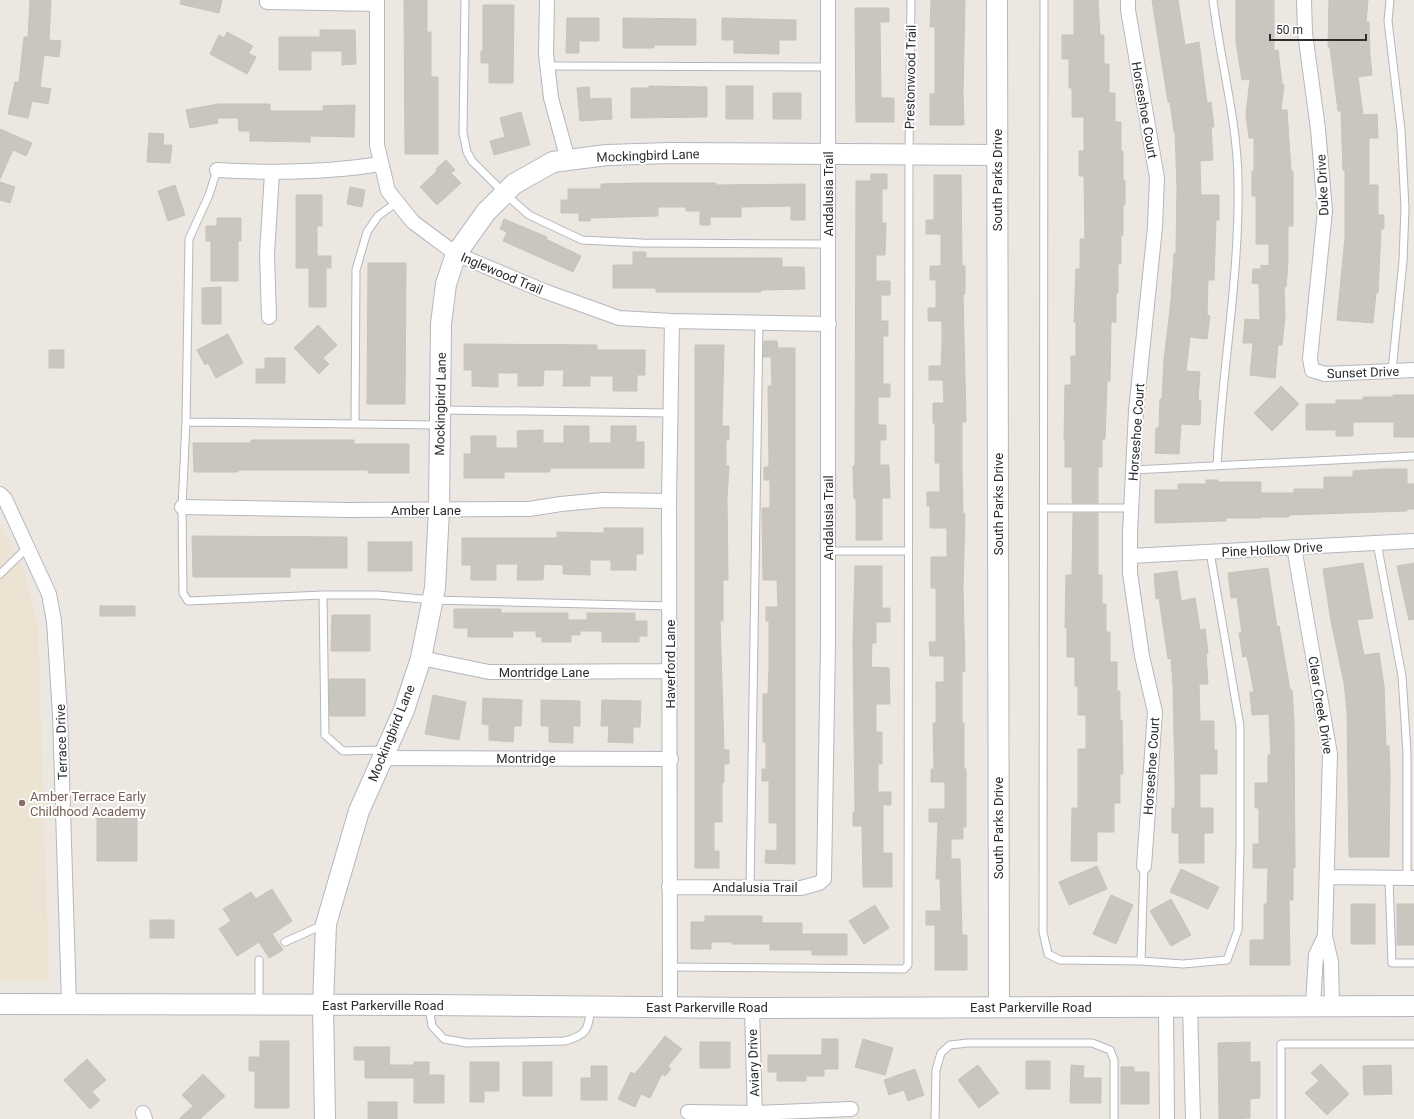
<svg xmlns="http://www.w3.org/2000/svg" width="1414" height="1119" viewBox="0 0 1414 1119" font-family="Roboto,sans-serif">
<rect width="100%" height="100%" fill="#ede7e1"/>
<path fill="#ece3d2" d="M0 522 25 573 38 625 49 981H0Z"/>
<path fill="#c9c5bf" stroke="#c8c3ba" d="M30 0H51L49 40 61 41 59 57 44 55 40 87 51 89 48 104 32 101 28 118 8 114 15 82H19L24 37H28Z
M181 0H222L219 13 180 4Z
M404 0H427V32H431V77H438V154H405Z
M931 0H965L963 94 964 125H930V94H935V27H930Z
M1074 0H1098L1100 35H1104V64H1109V93H1115V122H1121V151H1123V180H1125V205H1123V235H1121V264H1118V293H1116V322H1111L1110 381H1107L1105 439H1102V467H1098V503H1073L1072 500V467H1065V439H1064L1065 385H1071V356H1076V322H1074L1076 269H1080V239H1085L1084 176H1079V151H1084V117H1072V88H1069V59H1062V35H1074Z
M1152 0H1178L1185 45 1199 42 1207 103 1211 102 1214 127H1211L1213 160 1200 161 1201 195H1219V220H1216L1214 280H1208L1207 315 1210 316 1207 339 1190 337 1186 371 1200 372 1198 400 1201 401 1200 425 1181 424 1179 454 1155 453 1156 428H1159L1160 399H1162L1164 360 1171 301 1174 253 1176 254 1177 187 1175 131 1174 132 1170 102H1168Z
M1236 0H1274V51L1278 50 1282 84 1284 85 1281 110H1287L1291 171H1293V226H1288V262L1286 287 1284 286 1285 316 1282 345H1278L1275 378 1250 375 1253 343H1243L1245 319 1260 320 1259 284 1252 283 1253 269H1261V265L1269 266V244H1256V196H1252V171H1254V138H1249L1246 114 1250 79 1242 80 1236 42Z
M1329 0H1368L1366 22H1369L1370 55 1372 75 1358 77 1363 115 1377 114 1378 138H1369V185H1378V215H1384V229H1381L1378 293H1376L1373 323 1337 320 1345 237V170H1343L1341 111H1338L1330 47H1328Z
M483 5H514L513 83H489V63H481V51H483Z
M855 8H889V22H880L881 98H894V122H856Z
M567 18H599V41H579V53H566Z
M623 18 696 19V45H654V48H623Z
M722 18 796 20V40H779V54L734 53V40H722Z
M320 30H355L356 64 342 65V51H311V70H279V37H320Z
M227 32 253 46 248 53 256 57 247 74 210 54 219 35 224 38Z
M649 86 707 87V117L631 118V88H649Z
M726 86H753V119H726Z
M589 87 590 99 611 98 612 119 580 121 577 88Z
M773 93H801V119H773Z
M218 104H270V111H323V106L355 105 354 137 310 136V142L250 141V131H239L238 118H217L218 123 190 128 186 110Z
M521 112 530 145 494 155 490 141 505 137 500 118Z
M0 129 32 143 26 156 13 150 0 179Z
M149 133 164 134 163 145H172L170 163 147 162Z
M446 160 455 170 451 173 461 183 437 205 420 187 437 171 436 169Z
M871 174H887V189H882V223H886L885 255H876V281H890V295H881V321H888V336H883V384H890V397H878V425H886V440H880V465H889L890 498H882V540H856V499H854L853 466H855L856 181H871Z
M934 175H961L962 266H965V294H963L966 422H962V472L963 514H965L963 588 965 671 962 672V723H964V769H966V827H963V839H951V859H960L962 935H967V970H935V925H926V911H941L940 879H936L938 822H929V809H945V782H931V769H934L933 723H936V682H944V656H930L929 642H936V588H931V557H947V528H930V506H927V492H940V463H935V423H933V403H944L943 380H929V366H941L942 346V321H928V308H936V280H930V266H941V234H926V220H934Z
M0 182 15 187 10 203 0 200Z
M642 183H716V185L805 184V220H791V206L741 207V217H710V225H700V211H686V207H658V216L590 218V221H579V213H561V200H568V189H601V184Z
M175 185 185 215 168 221 158 191Z
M350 187 365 190 362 207 347 204Z
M296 195H322V226H317V256H331V268H326V307H309V268H296Z
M217 218H241V241H238V281H211V241H206V226H217Z
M504 219 547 237 546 239 581 256 573 272 503 241 507 232 500 229Z
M633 252H646V258H782V267H804L805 289 761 290V292H656V288H613V265H633Z
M368 263H406L405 404H367Z
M221 287V324H202V288Z
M318 325 337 345 323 358 329 364 319 374 294 348Z
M228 334 243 363 216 378 208 363 205 365 197 350Z
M764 341H777L778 348H795V864L765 863 766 850 777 851V823H769V781H762V769H766V742H763V694H768L769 669V621H766V607H778L777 580H763L762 508H770V480H764V467H769L768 386H772L771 357H763Z
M464 344 597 345V350H645V375H637V391H613V376H590V386H563L564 370H544L543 386H518V373H498V387L472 386V370H464Z
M695 345H724L722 426H729V440H726V466H729L727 498 728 580H723V621H720L724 750H729V764H724V782H722V822H714V851H719V868H695Z
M49 350H64V368H49Z
M265 358H285V383H256V369H265Z
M1281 386 1299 404 1272 431 1254 413Z
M1393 395H1414V437H1394V422H1353V436H1336V430H1306V404H1336V400H1363V397H1393Z
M564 426H589V443H611V426H636V442H644V468H550V472H504V478H464V454H471V436H496V448H518L517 431 543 430V443H564Z
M251 440H354V444H409V473H368V470H238V472H194L193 443H251Z
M1383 469H1407V484H1414V509H1407V511L1289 515V517H1261V518H1226V521L1155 523V490H1178V484H1206V480H1218V482H1261V493H1294V489H1324V477H1353V471Z
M1073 513H1098V575H1102V604H1106V632H1110V662H1117V691H1120V720H1122L1123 774H1120V803H1114V832H1097V861H1071L1072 808H1078V749H1086V715H1078V686H1075V657H1067V628H1065L1066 575H1072Z
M604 528H643V554H636V570H611V560H590V575L563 574V565L544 564 543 580H517L518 564H496V580H471V565H462V538H557V532L604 533Z
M192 536 347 537V568H290V577H193Z
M368 542H412V571H368Z
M1363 563 1373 618 1357 620 1364 655 1379 653 1384 686 1386 746H1389L1390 775 1389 857H1349L1347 711 1344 683 1331 621 1323 569Z
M1414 563V619L1409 620 1397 566Z
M855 566H882V608H890V622H876V643H872L871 667 889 668 890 704H876V732H882V764H878V792H891V805H883V853H892V887H863L862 826H853V812H855L853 643Z
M1268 568 1277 627 1279 626 1290 690H1292L1294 720 1295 868H1293V900H1289L1290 965H1250V940H1264V904H1267L1268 868H1253V844H1259V808H1255V783H1268V755H1271L1269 714 1252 715 1250 692H1254L1247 656 1243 657 1239 633H1242L1237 597 1231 598 1228 573Z
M1177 571 1181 601 1195 598 1200 630 1205 629 1208 653 1206 654 1208 684H1199L1200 721H1214V750H1217V774H1200V808H1213V833H1204V863H1179V833H1172V808H1175V780L1173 686 1171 658 1168 659 1159 598 1156 599 1154 574Z
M100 606H135V616H100Z
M454 609H501V613H568V620H587V613H635V621H647V636H639V642H602V631H580V635H571V642H542V637H536V631H513V637H468V628H454Z
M332 615H370V651H331Z
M329 679H365V716H330Z
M433 695 466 702 459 740 425 734Z
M483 698 522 700 521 726H514L513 742 489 740V725L482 724Z
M541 700 580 701V726H573V743L549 742V726H541Z
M602 700 641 701 640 727H633V743L608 742 609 726H601Z
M97 818H137V861H97Z
M1097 866 1107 889 1069 905 1059 882Z
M1181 869 1219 887 1208 909 1170 892Z
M272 889 292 921 272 934 283 950 269 958 259 942 237 956 219 929 231 921 223 909 251 892 256 899Z
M1111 895 1133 905 1116 944 1093 934Z
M1171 899 1191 935 1171 946 1150 911Z
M1351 904H1375V944H1351Z
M1397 904H1414V945H1397Z
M875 905 889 928 864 944 849 921Z
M705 916H762V923H802V934H847V955H812V950H770V944H732V942H711V949H691V922H705Z
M150 920H174V938H150Z
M665 1036 682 1049 668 1066 671 1069 665 1076 662 1074 650 1098 641 1094 635 1107 618 1099 631 1072 635 1074Z
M822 1039H838V1069H824V1076H806V1081H777V1072H768V1055H822Z
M863 1039 893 1048 885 1075 855 1067Z
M260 1041H289V1108H255V1071H249V1057H260Z
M700 1042H730V1068H700Z
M1250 1042V1062H1260V1098L1250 1099V1118L1219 1119 1218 1043Z
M354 1047H390L389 1065H414V1062H429V1075H444V1103H414V1078H365V1060H354Z
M87 1059 106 1080 92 1092 100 1100 90 1109 64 1080Z
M1026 1061H1050V1089H1026Z
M470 1062H499V1091H484V1102H470Z
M523 1062H552V1096H523Z
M1321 1064 1349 1094 1327 1115 1305 1093 1319 1081 1311 1073Z
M978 1065 999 1093 979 1108 958 1080Z
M1071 1065 1084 1066 1083 1078H1101V1103H1070Z
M1391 1065 1392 1094 1364 1095 1363 1066Z
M591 1066H607V1100H581V1078H591Z
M1121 1067H1134V1072H1149V1104H1121Z
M915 1069 924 1095 908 1101 904 1090 889 1095 884 1080Z
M203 1074 225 1096 200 1119H179L193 1106 182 1095Z
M368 1102H397V1119H368Z"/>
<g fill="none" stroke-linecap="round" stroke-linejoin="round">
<g stroke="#b4b7bf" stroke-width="9">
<path id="lane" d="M465 0 463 133 467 152 472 161 504 193 529 215 582 240 642 243 828 244
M1044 0 1043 932 1048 954 1060 960 1141 961
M1213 0C1220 60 1237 119 1238 179 1240 275 1222 370 1217 466
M1390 0 1388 21 1401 130 1405 208 1403 261 1392 371
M548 66 828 67
M442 410 671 413
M186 422 189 239 209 195 217 170
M355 424 356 270 367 232 378 216 397 202
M439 425 186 422 182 507 183 593 188 601 323 595H378L433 600 669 606
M1133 470 1414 456
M1044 508H1131
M1377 543 1402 676 1407 753V878
M828 551H908
M0 574 28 547
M323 595 325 735 343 751 383 750
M1144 866 1141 961 1183 964 1227 960 1238 930 1240 848V726L1210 552
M1389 878 1392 963H1414
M750 888 759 322
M285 942 325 924
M670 967 904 969 908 965 909 154 911 0
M259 1004V960
M429 1007 432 1026 444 1039 467 1043 565 1041C588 1035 588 1029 591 1007
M935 1119 936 1070 941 1053 950 1045 968 1043H1092L1110 1050 1114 1060V1119
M1281 1119V1044H1414"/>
</g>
<g stroke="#b4b7bf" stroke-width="16">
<path id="street" d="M377 0V145L388 191 413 222 456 254 544 291 619 318 672 321 829 324
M547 0 546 54 551 98 568 160
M1128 0V10L1157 178 1155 227 1136 411 1130 533V573L1142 656 1155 712 1144 866
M1304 0 1305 33 1318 129 1325 211 1310 358 1312 370 1325 374 1414 370
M267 2 377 4
M217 170C272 173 326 173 380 164
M269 317 267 254 272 173
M0 494 5 499 49 594 54 621 60 714 69 1003
M182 507 348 510 529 509 561 504 603 500 669 501
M1294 547 1330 754 1325 936 1331 962 1332 1005
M1130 556 1414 541
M421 658 489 672 669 671
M382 758 671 759
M1327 877 1414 878
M669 887 801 888 819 883 824 879 828 642V0
M1190 1005 1193 1119
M1313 1005 1316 955 1325 936
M1166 1006 1167 1119
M670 1007 669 501 672 321
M752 1008 755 1119
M688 1112 755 1113 851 1109
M143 1113 145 1119"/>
</g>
<g stroke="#b4b7bf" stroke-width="22">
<path id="secondary" d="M997 0 999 1007
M0 1004 428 1005 752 1008 1414 1006
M325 1119 323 1005 326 924 359 811 404 710 421 658 435 588 439 510 441 324 446 284 456 254 486 212 514 184 553 162 568 160 607 155 669 153 997 155"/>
</g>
<use href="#lane" stroke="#fff" stroke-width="7"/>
<use href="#street" stroke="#fff" stroke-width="14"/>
<use href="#secondary" stroke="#fff" stroke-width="20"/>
</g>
<circle fill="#8d6e63" stroke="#fff" stroke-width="1.5" cx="22" cy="803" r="4"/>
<g text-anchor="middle" stroke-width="4" stroke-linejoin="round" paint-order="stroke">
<g font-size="13" fill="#2d2d2d" stroke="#fff">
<text transform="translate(910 77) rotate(-89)" y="5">Prestonwood Trail</text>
<text transform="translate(1145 110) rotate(80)" y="5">Horseshoe Court</text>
<text transform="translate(648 155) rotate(-2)" y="5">Mockingbird Lane</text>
<text transform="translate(997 180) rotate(-90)" y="5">South Parks Drive</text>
<text transform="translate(1322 185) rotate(-93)" y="5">Duke Drive</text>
<text transform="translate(828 194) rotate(-90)" y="5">Andalusia Trail</text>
<text transform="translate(502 273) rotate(23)" y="5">Inglewood Trail</text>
<text transform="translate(1363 372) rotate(-2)" y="5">Sunset Drive</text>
<text transform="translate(440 404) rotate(-89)" y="5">Mockingbird Lane</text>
<text transform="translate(1136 432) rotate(-86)" y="5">Horseshoe Court</text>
<text transform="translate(998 504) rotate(-90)" y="5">South Parks Drive</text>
<text x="426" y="515">Amber Lane</text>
<text transform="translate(828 518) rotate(-90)" y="5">Andalusia Trail</text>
<text transform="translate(1272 549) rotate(-3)" y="5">Pine Hollow Drive</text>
<text transform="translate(670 664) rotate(-90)" y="5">Haverford Lane</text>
<text x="544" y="677">Montridge Lane</text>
<text transform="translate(1321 705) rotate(81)" y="5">Clear Creek Drive</text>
<text transform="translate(391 733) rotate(-68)" y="5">Mockingbird Lane</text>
<text transform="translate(61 742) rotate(-92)" y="5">Terrace Drive</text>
<text x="526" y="763">Montridge</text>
<text transform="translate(1151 766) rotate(-86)" y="5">Horseshoe Court</text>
<text transform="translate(998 828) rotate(-90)" y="5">South Parks Drive</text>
<text x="755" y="892">Andalusia Trail</text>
<text x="383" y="1010">East Parkerville Road</text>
<text x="707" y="1012">East Parkerville Road</text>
<text x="1031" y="1012">East Parkerville Road</text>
<text transform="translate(753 1063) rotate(-92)" y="5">Aviary Drive</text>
</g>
<g font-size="13" fill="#785e54" stroke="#fff" text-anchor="start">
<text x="30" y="801">Amber Terrace Early<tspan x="30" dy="15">Childhood Academy</tspan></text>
</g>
</g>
<path d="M1270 34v6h96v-6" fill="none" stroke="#2d2d2d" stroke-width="2"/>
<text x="1276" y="34" font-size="12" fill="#2d2d2d" stroke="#ffffff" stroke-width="3" paint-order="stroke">50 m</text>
</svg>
